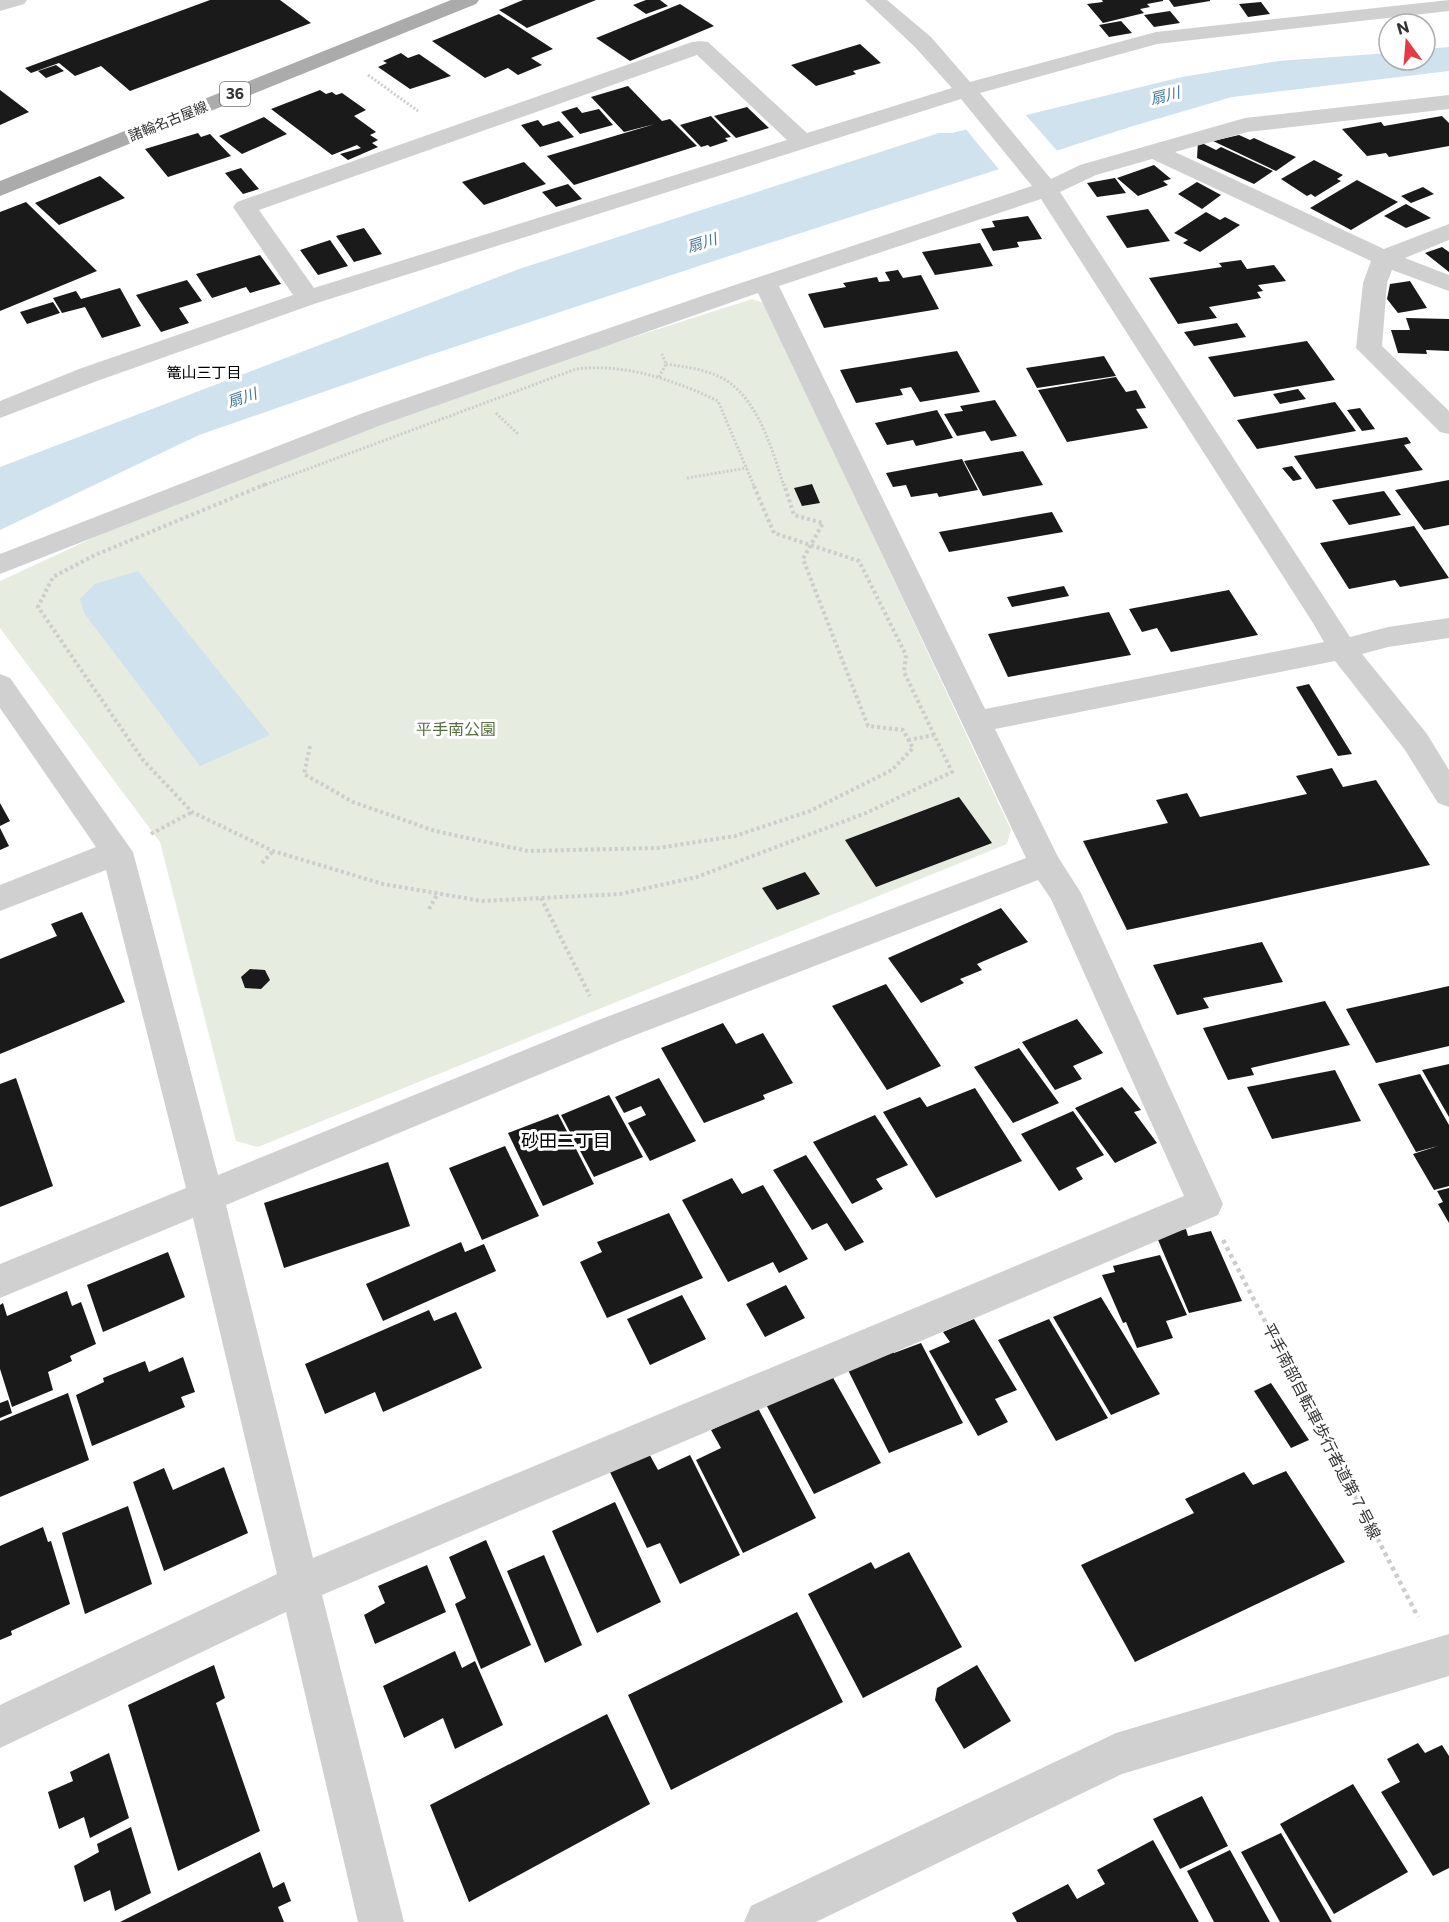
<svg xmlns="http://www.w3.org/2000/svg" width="1449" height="1922" viewBox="0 0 1449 1922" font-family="Commissioner,'Noto Sans JP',sans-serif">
<rect width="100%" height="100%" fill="#fff"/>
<path fill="#e6ecdf" d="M752 299 764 303 1011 830 1007 844 258 1147 236 1141 160 842 0 628V581L179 498 462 392Z"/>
<path fill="#cfe2ee" d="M1449 47V71L1232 97 1133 126 726 257 424 357 199 435 0 530V467L519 269 939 133H952L1182 77 1278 61 1389 53V60H1425V49Z
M138 571 270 735 200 766 84 613 80 599 95 584Z"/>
<path fill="#fff" d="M1023 112 1060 154 1002 173 964 127Z"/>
<path fill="#1a1a1a" d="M210 0H280L311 23 130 91 101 66 75 76 59 63 31 73 25 68Z
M523 0H596L527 28 499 10Z
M646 0H660L668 6 646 14 633 5Z
M1102 0H1163V1L1147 4 1150 7 1140 9 1144 13 1103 23 1087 4 1103 2Z
M1169 0H1210V1L1174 7Z
M1261 2 1270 14 1248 17 1239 4Z
M680 4 714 26 630 61 596 38Z
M1170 11 1180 23 1154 27 1144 15Z
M499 14 553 49 531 58 542 65 518 75 508 68 485 78 432 41Z
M1121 21 1132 33 1109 37 1099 25Z
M860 44 881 63 853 71 856 74 816 86 791 65Z
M401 53 408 58 419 54 451 76 410 89 378 67 387 63 383 61Z
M56 65 64 71 46 78 38 71Z
M628 86 662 121 670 119 697 146 574 185 547 156 655 124 624 132 591 97Z
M0 90 29 112 0 125Z
M320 90 326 94 332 92 336 95 342 93 366 110 354 116 376 132 370 135 378 140 372 143 378 147 348 160 340 154 361 148 357 145 332 155 271 109Z
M577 107 582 113 599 109 613 125 580 134 561 112Z
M747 107 769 128 736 138 714 116Z
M711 116 731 137 725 138 728 141 710 147 708 145 701 147 680 125Z
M1442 116 1449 123V146L1389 157 1386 153 1367 156 1342 129 1381 122 1384 126Z
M264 117 287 134 242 154 219 136Z
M538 120 543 126 559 121 574 137 540 147 521 125Z
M198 133 201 137 210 134 231 156 168 177 145 149Z
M1239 135 1250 140 1254 138 1296 157 1276 171 1213 141Z
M1198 141 1216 150 1221 147 1273 171 1254 184 1197 158Z
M1314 160 1343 175 1337 179 1341 181 1315 197 1311 194 1307 196 1281 179Z
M524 162 546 184 484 205 462 182Z
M1154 165 1171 179 1163 181 1168 185 1138 196 1117 178Z
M241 168 259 189 243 194 225 173Z
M100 176 125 198 59 225 35 203Z
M1115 178 1126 193 1097 197 1087 183Z
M1357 180 1398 202 1351 230 1310 208Z
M1197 182 1221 195 1202 209 1178 194Z
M568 184 582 199 556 207 542 192Z
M1423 187 1434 194 1411 203 1401 196Z
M26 202 97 271 0 311V212Z
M1406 204 1431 218 1406 228 1384 216Z
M1148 209 1170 241 1127 248 1106 216Z
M1206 212 1220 220 1225 217 1240 225 1200 252 1183 243 1188 240 1174 233Z
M1028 216 1042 239 1017 242 1019 247 993 251 981 229 995 227 992 221Z
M364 228 382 254 354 262 336 236Z
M330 240 348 266 318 275 300 250Z
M980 243 993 266 935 275 922 252Z
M1442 247 1449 252V272L1425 253Z
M260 255 281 284 250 293 246 287 212 298 196 274Z
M1241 260 1247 269 1274 265 1286 281 1258 285 1263 291 1257 292 1261 298 1209 307 1217 318 1178 324 1149 278 1222 267 1219 263Z
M898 270 903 278 921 275 939 309 824 328 808 294 846 287 843 283 877 277 879 282 890 281 885 272Z
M187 280 202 301 179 308 189 323 161 332 136 295Z
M1410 281 1427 308 1398 313 1387 299 1390 284Z
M120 288 141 326 102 338 85 307 62 313 53 298 76 291 81 299Z
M53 302 60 313 27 324 20 312Z
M1406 318 1449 319V351L1426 350 1427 354 1398 353 1391 330H1410Z
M1237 323 1246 337 1194 346 1184 332Z
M1307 341 1335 380 1234 397 1208 357Z
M957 351 980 392 920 402 911 387 900 389 903 395 856 403 840 370Z
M1104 356 1116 376 1037 388 1026 368Z
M1116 377 1126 392 1136 390 1146 408 1136 409 1148 428 1067 442 1038 390Z
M1298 389 1306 399 1280 404 1273 394Z
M995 400 1017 436 991 441 985 431 957 436 944 414 963 411 960 406Z
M1335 402 1356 431 1257 449 1237 420Z
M1360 408 1375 429 1362 431 1347 410Z
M937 410 953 438 916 446 913 440 887 445 875 423Z
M1407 437 1411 443 1404 445 1423 470 1316 489 1294 456Z
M1023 451 1043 485 983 496 964 461Z
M962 459 978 490 939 497 937 493 911 497 906 485 893 487 886 473Z
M1292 466 1302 479 1293 481 1282 468Z
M1449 480V525L1424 530 1395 490Z
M812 484 820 503 802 506 794 488Z
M1384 491 1401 515 1349 525 1332 500Z
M1052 512 1063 532 949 552 939 532Z
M1414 526 1449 578 1400 587 1395 580 1349 589 1320 543Z
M1064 586 1069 596 1012 607 1007 597Z
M1229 590 1258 635 1171 652 1157 628 1142 632 1129 609Z
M1109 612 1131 655 1008 677 988 634Z
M1309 684 1352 754 1338 756 1296 687Z
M1332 768 1343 787 1376 780 1430 865 1127 930 1083 841 1168 823 1156 800 1187 793 1200 817 1307 794 1296 776Z
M959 797 992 843 876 887 845 840Z
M0 803 10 821 0 826Z
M0 828 9 846 0 850Z
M805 872 820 894 777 910 762 888Z
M1001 908 1028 942 977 964 982 970 960 979 964 983 921 1003 888 958Z
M82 912 125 1002 0 1054V959L57 936 51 924Z
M1262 942 1283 982 1203 998 1209 1008 1177 1015 1153 965Z
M250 969 265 970 270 980 261 989 245 988 241 977Z
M886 984 941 1066 887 1090 832 1006Z
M1449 986V1046L1376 1063 1346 1009Z
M1325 1001 1350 1045 1251 1068 1254 1075 1228 1080 1203 1028Z
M1077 1019 1103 1053 1073 1066 1082 1079 1055 1090 1022 1042Z
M723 1023 736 1044 763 1033 793 1083 763 1095 765 1099 704 1123 661 1048Z
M1019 1048 1059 1103 1013 1123 974 1067Z
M1449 1064V1117L1422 1070Z
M1335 1070 1361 1121 1272 1139 1247 1087Z
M1420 1074 1449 1125V1186L1434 1190 1413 1154 1438 1146 1416 1152 1378 1084Z
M16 1078 53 1186 0 1207V1084Z
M659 1078 696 1141 650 1161 628 1123 646 1115 641 1106 624 1113 615 1097Z
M1122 1087 1141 1110 1134 1112 1157 1143 1115 1163 1075 1108Z
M975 1088 1022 1161 936 1198 883 1112 920 1097 927 1107Z
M609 1095 643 1157 594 1177 561 1115Z
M1073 1111 1104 1155 1076 1168 1083 1179 1059 1191 1021 1134Z
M558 1114 594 1184 543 1206 508 1133Z
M875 1115 908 1165 876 1179 883 1189 852 1204 813 1142Z
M505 1146 539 1216 482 1240 449 1168Z
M806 1155 864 1242 845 1251 827 1223 812 1230 773 1170Z
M388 1162 410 1226 284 1268 264 1203Z
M732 1178 742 1194 763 1185 808 1259 779 1273 773 1262 728 1282 682 1200Z
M1449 1188V1223L1438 1204 1443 1202 1437 1191Z
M669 1213 703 1278 607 1318 580 1262 602 1252 597 1242Z
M1186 1229 1188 1236 1211 1231 1242 1301 1189 1313 1156 1235Z
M461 1242 465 1252 484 1244 496 1271 383 1321 366 1284Z
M168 1252 185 1297 103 1332 87 1285Z
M1160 1255 1187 1315 1166 1321 1173 1338 1137 1348 1126 1322 1123 1323 1102 1275 1115 1272 1113 1266Z
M786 1285 805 1318 765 1337 746 1304Z
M67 1291 72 1306 81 1302 96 1344 70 1356 72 1361 48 1372 53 1390 12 1407 0 1369V1305L3 1303 7 1316Z
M682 1295 706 1339 650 1365 627 1319Z
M1101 1297 1160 1394 1111 1415 1053 1317Z
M429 1310 434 1321 456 1312 482 1368 383 1412 375 1392 325 1414 305 1364Z
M974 1319 1017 1390 995 1399 1008 1422 978 1436 929 1351 950 1342 943 1332Z
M1049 1319 1108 1418 1056 1441 998 1340Z
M921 1343 963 1423 889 1453 846 1366 891 1349 894 1353Z
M183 1357 195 1392 181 1397 185 1407 92 1446 76 1395 104 1382 103 1378 145 1361 149 1372Z
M827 1367 881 1463 814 1494 762 1397Z
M1271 1383 1309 1440 1291 1448 1254 1391Z
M68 1393 89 1460 0 1497V1421Z
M8 1400 12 1413 0 1418V1403Z
M758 1408 816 1518 743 1553 696 1460 721 1448 711 1430Z
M647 1450 658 1470 690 1455 740 1555 680 1584 660 1543 647 1548 608 1468Z
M224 1467 248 1533 164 1571 133 1482 164 1468 173 1490Z
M1286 1471 1345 1562 1135 1662 1081 1565 1194 1513 1185 1499 1244 1472 1253 1485Z
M615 1502 661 1602 597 1633 552 1531Z
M128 1506 152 1584 85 1614 62 1533Z
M43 1527 48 1542 51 1541 70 1604 11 1631 12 1635 0 1640V1546Z
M486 1540 531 1645 481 1669 455 1604 466 1598 449 1557Z
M909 1552 962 1647 863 1698 808 1594 871 1562 875 1569Z
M544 1555 582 1645 545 1663 507 1571Z
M427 1565 446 1612 375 1644 364 1615 385 1603 378 1586Z
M797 1612 843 1702 671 1790 628 1695Z
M455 1651 462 1668 475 1661 503 1725 455 1749 443 1718 404 1738 383 1686Z
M214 1665 225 1698 216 1703 260 1831 178 1871 128 1705Z
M977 1665 1011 1721 964 1749 935 1700 937 1688Z
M607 1714 650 1804 469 1902 430 1805Z
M1418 1743 1425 1753 1442 1745 1449 1756V1868L1433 1876 1381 1792 1400 1782 1387 1759Z
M109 1753 129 1818 90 1838 84 1817 59 1829 48 1792 73 1781 70 1772Z
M1353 1784 1408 1872 1334 1914 1280 1824Z
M1202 1796 1228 1846 1180 1869 1153 1819Z
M131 1827 151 1893 115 1911 110 1890 84 1902 74 1866 99 1852 97 1844Z
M1281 1833 1332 1922H1280L1241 1852Z
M1153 1840 1199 1922H1017L1012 1913 1068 1884 1077 1899 1105 1884 1097 1870Z
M1230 1850 1270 1922H1214L1187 1871Z
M260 1852 273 1888 284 1882 291 1901 278 1907 284 1922H120Z"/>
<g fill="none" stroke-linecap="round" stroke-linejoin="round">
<path stroke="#cdcdcd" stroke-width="3" stroke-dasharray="2 2" stroke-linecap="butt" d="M368 75 418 111
M666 364C685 367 706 369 724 379 759 400 772 450 784 486
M659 377 666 364 662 354
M496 413 519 435
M687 478 747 468
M262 486 576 369C625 363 674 380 718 401L754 486"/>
<path stroke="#cdcdcd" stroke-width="4" stroke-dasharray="3 3" stroke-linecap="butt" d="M266 484 95 555 53 577 38 607 143 760 192 812 273 851 383 884 482 901 620 894 697 877 866 813 952 772 904 672 906 655 859 561 774 533 753 484
M908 740 934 735
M310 746 304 774 353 802 435 831 528 851 658 848 735 836 810 811 892 770 913 748 903 730 868 726 803 559 823 523 794 515 784 484
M151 834 192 812
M262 863 273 851
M541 898 590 996
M429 909 438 893"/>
<path stroke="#cdcdcd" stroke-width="4.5" stroke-dasharray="4 4" stroke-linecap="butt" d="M1223 1240 1418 1617"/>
<path fill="#d0d0d0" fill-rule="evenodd" d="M0 0H27L24 4 0 11Z
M865 0H887L931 37 970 82 1156 32 1449 0V11L1157 44 980 93 1051 179 1080 165 1245 118 1449 95V109L1247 132 1175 152 1384 249 1449 224V240L1405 258 1449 275V291L1392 270 1387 283 1382 346 1449 411V434L1440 432 1356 348 1363 283 1371 261 1152 159 1096 175 1060 192 1350 637 1388 627 1449 618V638L1388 647 1362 654 1427 734 1449 770V807L1438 803 1405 750 1335 661 995 729 1058 857 1081 893 1223 1204 1218 1215 322 1595 404 1922H358L286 1612 0 1748V1705L277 1574 193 1218 0 1298V1264L186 1188 106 870 0 911V885L96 847 0 708V674L10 678 133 852 218 1175 596 1021 1026 858 758 293 381 425 0 574V554L363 413 708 294 1032 186 961 99 317 303 97 381 0 418V401L79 369 293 295 233 207 237 202 692 42 700 41 708 42 807 133 952 88 915 47ZM697 55 787 140 314 288 259 210ZM1041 199 1313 623 1324 642 985 709 779 286ZM1038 880 1051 899 1184 1196 313 1558 226 1205 620 1041Z
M1449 1634V1676L1122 1774 816 1922H744L751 1906 1116 1733Z"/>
<path fill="#ababab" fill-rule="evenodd" d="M451 0H479L476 4 0 196V181Z"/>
</g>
<g text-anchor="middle" stroke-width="6" stroke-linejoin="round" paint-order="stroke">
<g font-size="14" fill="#333" stroke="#fff">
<text transform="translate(168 121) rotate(-22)" y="5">諸輪名古屋線</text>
</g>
<rect fill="#fff" stroke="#707070" stroke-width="1.5" x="220" y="82" width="30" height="24" rx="4.5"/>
<g font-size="15" font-weight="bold" fill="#333">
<text x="235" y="99">36</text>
</g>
<g font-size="15" font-style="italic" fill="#3f7597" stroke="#fff">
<text transform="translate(1165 96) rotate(-14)" y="5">扇川</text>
<text transform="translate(702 243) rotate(-17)" y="5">扇川</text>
<text transform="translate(242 398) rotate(-19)" y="5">扇川</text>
</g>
<g font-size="15" fill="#000" stroke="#fff">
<text x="204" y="378">篭山三丁目</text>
</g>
<g font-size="16" fill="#56703f" stroke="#fff">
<text x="456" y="735">平手南公園</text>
</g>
<g font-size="16" fill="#333" stroke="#fff">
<text transform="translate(1322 1431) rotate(63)" y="6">平手南部自転車歩行者道第７号線</text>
</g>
<g font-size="18" fill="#000" stroke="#fff">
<text x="566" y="1147">砂田二丁目</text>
</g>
</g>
<g transform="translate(1407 42) rotate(344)"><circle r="28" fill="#ffffff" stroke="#adadad" stroke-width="1.5"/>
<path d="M0-4.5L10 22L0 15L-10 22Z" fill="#e63946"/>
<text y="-9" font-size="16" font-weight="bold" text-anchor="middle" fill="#333333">N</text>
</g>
</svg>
